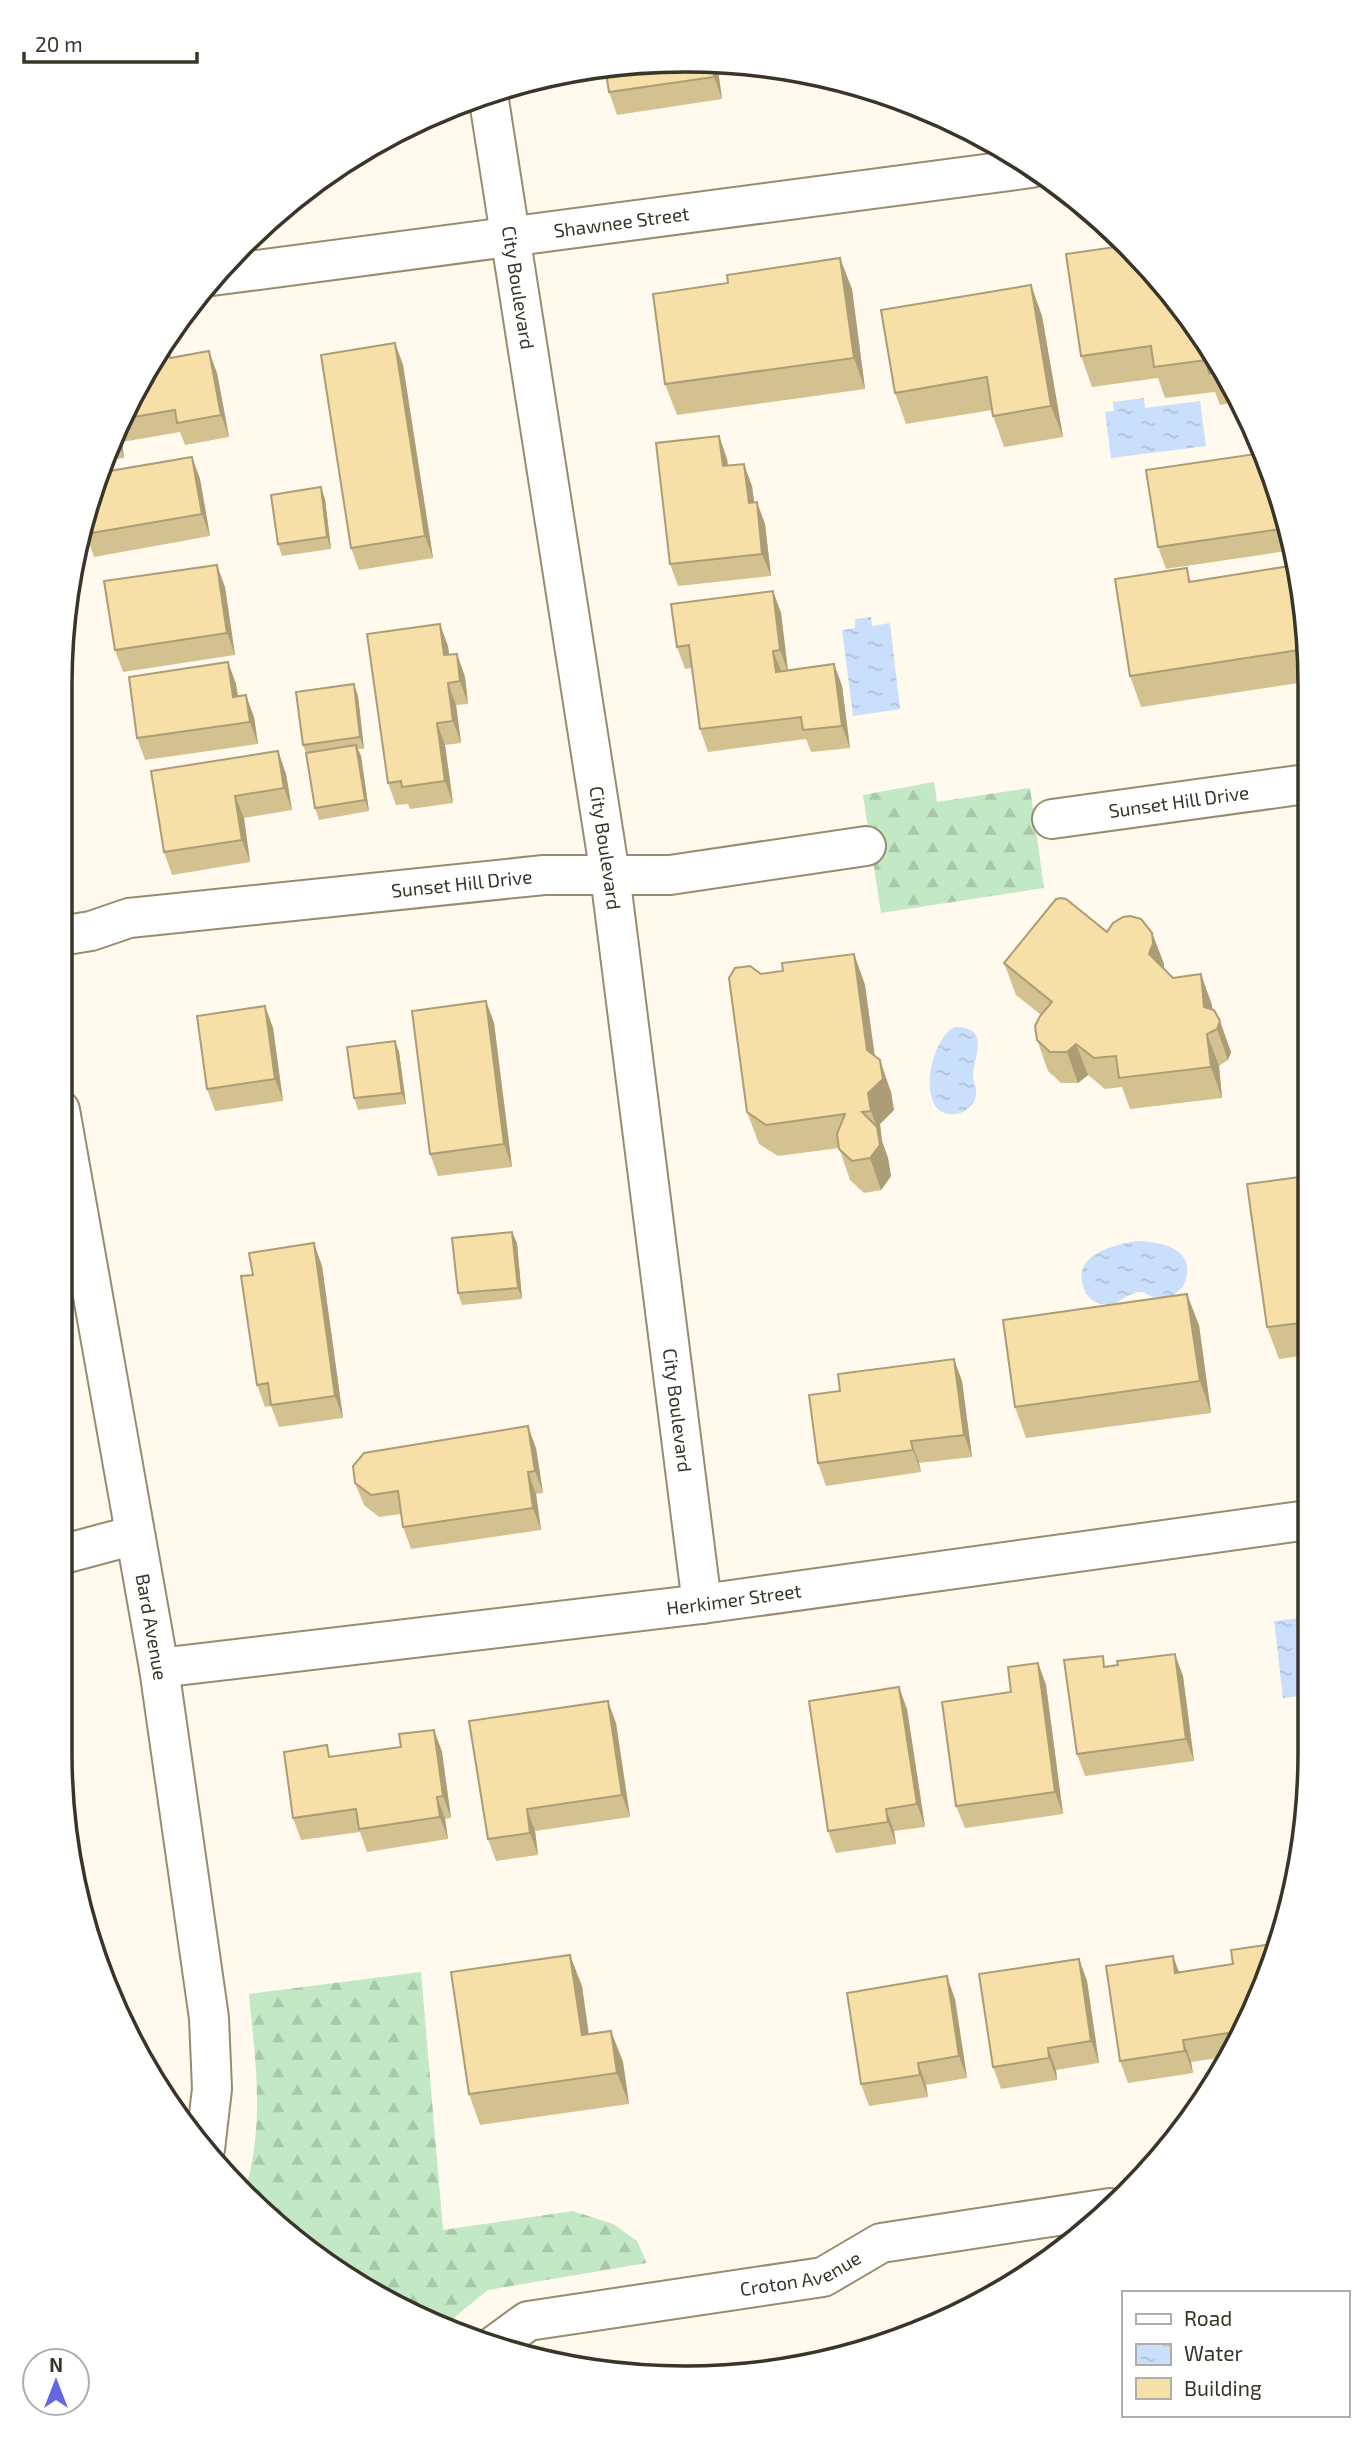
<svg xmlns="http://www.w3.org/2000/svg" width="1370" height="2438" viewBox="0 0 1370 2438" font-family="'Exo 2',sans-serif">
<defs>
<pattern id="forest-firs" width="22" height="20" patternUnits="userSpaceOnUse" patternTransform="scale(1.75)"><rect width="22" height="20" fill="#c2e8c6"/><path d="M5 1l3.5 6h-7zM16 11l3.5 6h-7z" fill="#a7c8aa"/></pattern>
<pattern id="water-ripples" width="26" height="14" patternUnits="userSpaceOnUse" patternTransform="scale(1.75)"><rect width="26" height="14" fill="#cadffc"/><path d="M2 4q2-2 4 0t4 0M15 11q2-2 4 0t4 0" fill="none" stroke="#aec0d8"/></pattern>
</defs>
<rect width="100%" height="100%" fill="#fffaed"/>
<path fill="url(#forest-firs)" d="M934 782 937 802 1030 788 1044 888 881 913 863 795Z
M421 1972 443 2230 573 2211 613 2224 637 2241 647 2263 488 2290 457 2315 450 2324 337 2273 246 2187C265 2121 255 2060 249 1994Z"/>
<path fill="url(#water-ripples)" d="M1144 398 1145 408 1200 401 1206 446 1111 458 1105 412 1114 411 1113 402Z
M871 617 872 626 890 623 900 709 853 716 842 630 855 628V619Z
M955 1027C991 1027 974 1055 973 1075 973 1081 976 1085 976 1091 977 1109 957 1119 942 1112 918 1099 933 1036 955 1027Z
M1137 1241C1158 1242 1191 1246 1187 1275 1186 1282 1182 1289 1176 1293 1169 1298 1159 1300 1151 1296 1146 1295 1146 1292 1141 1292 1125 1292 1119 1308 1101 1304 1092 1302 1085 1295 1083 1286 1073 1254 1114 1245 1137 1241Z
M1309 1617V1695L1283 1698 1274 1621Z"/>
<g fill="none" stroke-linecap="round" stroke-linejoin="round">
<g stroke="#988c6f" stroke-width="42">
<g id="minor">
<path id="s1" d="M488 94 610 875 702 1604"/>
<path id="s2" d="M212 276 1031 168"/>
<path id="s3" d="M1052 819 1306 784"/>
<path id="s4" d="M60 936 91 931 129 918 544 875H670L866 846"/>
<path id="s5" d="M60 1110 159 1668 209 2018 212 2089 205 2149"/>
<path d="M60 1555 135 1535"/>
<path id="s6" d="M159 1668 702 1604 1308 1520"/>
<path id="s7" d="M495 2345 528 2321 823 2277 881 2243 1110 2208"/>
</g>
</g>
<use href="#minor" stroke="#fff" stroke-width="38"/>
</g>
<path fill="#d4c190" d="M717 63 722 99 617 115 609 92Z
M1031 285 1042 316 1063 437 1004 447 993 416 992 410 906 424 895 393Z
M852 289 865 389 677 415 665 384Z
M1205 338 1237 402 1220 405 1215 392 1165 398 1158 378 1092 387 1081 356Z
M395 343 403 365 433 558 359 570 351 548Z
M173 357 217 373 229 437 185 445 180 432 122 442 124 458 103 461 144 372Z
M719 436 727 459 728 466 752 486 754 502 765 524 771 576 678 586 670 564Z
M192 457 200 479 210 536 94 557 86 534Z
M1277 484 1293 550 1166 569 1158 547Z
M325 499 331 549 282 556 278 544Z
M1187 568 1191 582 1305 604V682L1141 707 1130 676Z
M225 587 235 655 123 672 115 650Z
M773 591 781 613 788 670 834 664 842 686 850 748 811 752 806 739 708 752 700 729 692 668 685 669 677 647Z
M448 646 449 655 457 654 465 677 468 704 456 705 461 743 445 745 453 803 410 809 408 804 396 805 388 783Z
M228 662 236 684 238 696 254 717 258 744 145 760 137 738Z
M358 696 364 749H358L361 756 369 811 319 820 315 808 306 753 303 745Z
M278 751 286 774 292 810 244 818 250 862 172 875 164 852Z
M1107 932 1152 933 1164 964V968L1173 978 1212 1005V1010L1231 1052 1228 1060 1219 1066 1222 1098 1130 1109 1122 1087 1105 1089 1088 1075 1078 1083H1061L1048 1071 1037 1040 1041 1015 1016 995 1004 963Z
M854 954 865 985 875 1056 891 1092 894 1110 880 1124 882 1141 888 1158 891 1176 881 1190 864 1193 850 1180 839 1148 778 1156 759 1144 747 1112 761 974 783 971Z
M486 1001 494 1023 512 1167 438 1176 430 1154Z
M265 1006 273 1028 283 1101 215 1111 207 1089Z
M395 1041 399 1052 406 1104 358 1110 354 1098Z
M1307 1176 1308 1355 1279 1359 1267 1327Z
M517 1243 522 1299 462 1305 458 1293Z
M322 1266 343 1418 279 1427 271 1406 265 1407 257 1385 253 1275Z
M1199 1325 1211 1413 1026 1438 1015 1407Z
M962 1381 972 1457 919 1463 921 1472 826 1486 818 1463Z
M536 1448 543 1493 536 1494 541 1530 411 1549 403 1527 401 1514 379 1517 364 1505 355 1483Z
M1038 1663 1046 1685 1063 1814 965 1828 956 1806 1011 1692Z
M1107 1667 1183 1676 1194 1761 1085 1776 1077 1754Z
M907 1709 925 1827 894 1831 896 1844 836 1853 828 1831Z
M616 1723 630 1817 535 1831 538 1855 496 1861 488 1839Z
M434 1730 442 1752 451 1818 445 1819 448 1839 367 1852 360 1832 301 1840 293 1818 331 1757 401 1747Z
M1278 1943 1231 2056 1191 2062 1193 2073 1128 2083 1120 2061 1173 1956 1179 1972 1233 1964Z
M1079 1959 1087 1981 1099 2063 1056 2070 1057 2080 1001 2089 993 2067Z
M582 1986 589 2034 611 2031 623 2062 629 2104 480 2125 469 2094Z
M955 1999 967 2078 926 2085 928 2097 869 2106 861 2084Z"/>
<path fill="#ac9d76" d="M712 63H717L722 99 714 77Z
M840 258 852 289 865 389 854 358Z
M1031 285 1042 316 1063 437 1051 406Z
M395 343 403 365 433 558 425 536Z
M209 351 217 373 229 437 221 415Z
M117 430 122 442 124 458 116 435Z
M719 436 727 459 731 488 723 466Z
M192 457 200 479 210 536 202 514Z
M744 464 752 486 757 525 749 503Z
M321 487 325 499 331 549 327 537Z
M757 502 765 524 771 576 762 554Z
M217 565 225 587 235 655 227 633Z
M773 591 781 613 788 672 780 650Z
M440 624 448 646 452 678 444 655Z
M773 651 782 673 776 672Z
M457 654 465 677 468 704 460 681Z
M228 662 236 684 241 719 233 697Z
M834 664 842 686 850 748 842 726Z
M448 683 456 705 461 743 453 721Z
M354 684 358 696 364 749 360 737Z
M246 695 254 717 258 744 250 722Z
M437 723 445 745 453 803 445 781Z
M356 745 361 756 369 811 365 800Z
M278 751 286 774 292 810 284 788Z
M235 796 244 818 250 862 242 840Z
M1152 933 1164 964V974L1149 954Z
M854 954 865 985 878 1081 867 1050Z
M1201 974 1212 1005 1215 1030 1204 1007Z
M486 1001 494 1023 512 1167 504 1144Z
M265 1006 273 1028 283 1101 275 1079Z
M1220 1021 1231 1052 1228 1060 1217 1029Z
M1207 1034 1219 1066 1222 1098 1211 1067Z
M395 1041 399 1052 406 1104 402 1093Z
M1076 1044 1088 1075 1078 1083 1067 1052Z
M880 1060 891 1092 894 1110 880 1124 882 1141 888 1158 891 1176 881 1190 870 1158 877 1128 871 1111 868 1093Z
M512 1232 517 1243 522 1299 518 1288Z
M314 1243 322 1266 343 1418 335 1396Z
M1187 1294 1199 1325 1211 1413 1200 1381Z
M954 1359 962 1381 972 1457 964 1435Z
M528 1426 536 1448 543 1493 535 1471Z
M911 1441 919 1463 921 1472 913 1450Z
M528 1472 536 1494 541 1530 533 1508Z
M1175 1654 1183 1676 1194 1761 1186 1739Z
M1038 1663 1046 1685 1063 1814 1055 1792Z
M899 1687 907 1709 925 1827 917 1804Z
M608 1701 616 1723 630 1817 622 1795Z
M434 1730 442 1752 451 1818 443 1796Z
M437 1797 445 1819 448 1839 440 1817Z
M527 1809 535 1831 538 1855 530 1833Z
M886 1809 894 1831 896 1844 888 1822Z
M570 1955 582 1986 593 2067 582 2035Z
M1173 1956 1181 1978 1175 1973Z
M1079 1959 1087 1981 1099 2063 1091 2041Z
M947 1976 955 1999 967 2078 959 2056Z
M611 2031 623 2062 629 2104 617 2073Z
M1183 2040 1191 2062 1193 2073 1185 2051Z
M1048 2048 1056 2070 1057 2080 1049 2058Z
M918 2063 926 2085 928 2097 920 2075Z"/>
<path fill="#f6e0a8" stroke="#ac9d76" stroke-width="2" d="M644 61 712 63 714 77 609 92 605 67Z
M1129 245 1205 338 1222 372 1209 373 1206 360 1154 367 1151 346 1081 356 1066 254Z
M840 258 854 358 665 384 653 294 728 283 727 275Z
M1031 285 1051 406 993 416 987 377 895 393 881 310Z
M166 340 170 358 209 351 221 415 177 423 175 410 122 419 144 372Z
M395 343 425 536 351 548 321 355Z
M719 436 723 466 744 464 749 503 757 502 762 554 670 564 656 443Z
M1262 453 1277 484 1288 528 1158 547 1146 470Z
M192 457 202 514 86 534 84 525 93 484 98 473Z
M321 487 327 537 278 544 271 495Z
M217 565 227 633 115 650 104 581Z
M1296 565 1305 609V649L1130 676 1115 579 1187 568 1189 582Z
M773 591 780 650 773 651 776 672 834 664 842 726 803 730 801 717 700 729 689 645 677 647 671 604Z
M440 624 444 655 457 654 460 681 448 683 453 721 437 723 445 781 402 787 401 781 388 783 367 634Z
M228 662 233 697 246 695 250 722 137 738 129 677Z
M354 684 360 737 303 745 296 692Z
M356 745 365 800 315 808 306 753Z
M278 751 284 788 235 796 242 840 164 852 151 771Z
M1061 898 1066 899 1107 932 1113 923 1123 917 1130 916 1141 919 1152 933 1153 943 1149 954 1173 978 1201 974 1204 1007 1214 1010 1220 1021 1217 1029 1207 1034 1211 1067 1119 1078 1116 1056 1094 1058 1076 1044 1067 1052H1050L1037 1040 1035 1026 1040 1016 1052 1002 1004 963 1056 899Z
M854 954 867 1050 880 1060 883 1079 868 1093 871 1111 862 1112 877 1127 880 1145 870 1158 852 1161 839 1149 837 1134 845 1114 766 1125 747 1112 729 978 735 968 750 966 761 974 783 971 782 963Z
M486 1001 504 1144 430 1154 412 1011Z
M265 1006 275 1079 207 1089 197 1016Z
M395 1041 402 1093 354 1098 347 1047Z
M1307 1176 1308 1322 1267 1327 1247 1184Z
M512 1232 518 1288 458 1293 452 1238Z
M314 1243 335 1396 271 1405 268 1383 257 1385 241 1276 253 1275 249 1253Z
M1187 1294 1200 1381 1015 1407 1003 1320Z
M954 1359 964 1435 911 1441 913 1450 818 1463 809 1395 840 1391 838 1374Z
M528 1426 535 1471 528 1472 533 1508 403 1527 398 1491 371 1495 355 1483 353 1466 364 1453Z
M1175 1654 1186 1739 1077 1754 1064 1660 1103 1656 1104 1667 1118 1665 1117 1661Z
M1038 1663 1055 1792 956 1806 942 1702 1011 1692 1008 1667Z
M899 1687 917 1804 886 1809 888 1822 828 1831 809 1701Z
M608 1701 622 1795 527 1809 530 1833 488 1839 469 1721Z
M434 1730 443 1796 437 1797 440 1817 359 1829 356 1809 293 1818 284 1752 327 1745 329 1757 401 1747 399 1734Z
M1278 1943 1241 2031 1183 2040 1185 2051 1120 2061 1106 1966 1173 1956 1175 1973 1233 1964 1231 1950Z
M570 1955 582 2035 611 2031 617 2073 469 2094 451 1972Z
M1079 1959 1091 2041 1048 2048 1049 2058 993 2067 979 1974Z
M947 1976 959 2056 918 2063 920 2075 861 2084 847 1993Z"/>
<g text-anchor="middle" stroke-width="6" stroke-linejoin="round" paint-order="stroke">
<g font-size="19" fill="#3a3529" stroke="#fff">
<text dy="7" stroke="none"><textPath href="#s2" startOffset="413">Shawnee Street</textPath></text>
<text dy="7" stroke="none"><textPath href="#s1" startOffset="196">City Boulevard</textPath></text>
<text dy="7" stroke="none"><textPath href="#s3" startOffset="128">Sunset Hill Drive</textPath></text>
<text dy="7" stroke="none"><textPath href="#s1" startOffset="763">City Boulevard</textPath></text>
<text dy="7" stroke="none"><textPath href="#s4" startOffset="406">Sunset Hill Drive</textPath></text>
<text dy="7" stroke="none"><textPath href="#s1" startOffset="1330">City Boulevard</textPath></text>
<text dy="7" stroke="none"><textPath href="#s6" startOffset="579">Herkimer Street</textPath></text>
<text dy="7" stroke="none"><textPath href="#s5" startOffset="525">Bard Avenue</textPath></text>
<text dy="7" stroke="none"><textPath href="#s7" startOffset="318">Croton Avenue</textPath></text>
</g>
</g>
<path d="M0 0H1370V2438H0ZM685 72H685A613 613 0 0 1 1298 685V1753A613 613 0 0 1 685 2366H685A613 613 0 0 1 72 1753V685A613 613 0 0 1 685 72Z" fill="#fff" fill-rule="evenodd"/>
<path fill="none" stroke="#3a3529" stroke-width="3.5" d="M685 72H685A613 613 0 0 1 1298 685V1753A613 613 0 0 1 685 2366H685A613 613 0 0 1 72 1753V685A613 613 0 0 1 685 72Z"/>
<rect x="1122" y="2291" width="228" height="126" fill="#ffffff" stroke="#b0aea9" stroke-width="2"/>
<rect x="1136" y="2314" width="35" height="10" fill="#ffffff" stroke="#b0aea9" stroke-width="2"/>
<text x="1184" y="2326" font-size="21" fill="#3a3529">Road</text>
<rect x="1136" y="2344" width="35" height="21" fill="url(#water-ripples)" stroke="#b0aea9" stroke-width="2"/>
<text x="1184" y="2361" font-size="21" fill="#3a3529">Water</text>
<rect x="1136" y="2378" width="35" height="21" fill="#f6e0a8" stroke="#b0aea9" stroke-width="2"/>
<text x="1184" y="2396" font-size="21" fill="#3a3529">Building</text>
<g transform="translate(56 2382)"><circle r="33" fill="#ffffff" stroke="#b0aea9" stroke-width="2"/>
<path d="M0-5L12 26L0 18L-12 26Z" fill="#6567e0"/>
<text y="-10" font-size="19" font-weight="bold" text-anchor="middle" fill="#3a3529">N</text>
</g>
<path d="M24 52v10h173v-10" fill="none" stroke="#3a3529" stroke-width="3.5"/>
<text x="35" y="52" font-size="21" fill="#3a3529" stroke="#ffffff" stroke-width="5" paint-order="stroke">20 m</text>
</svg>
